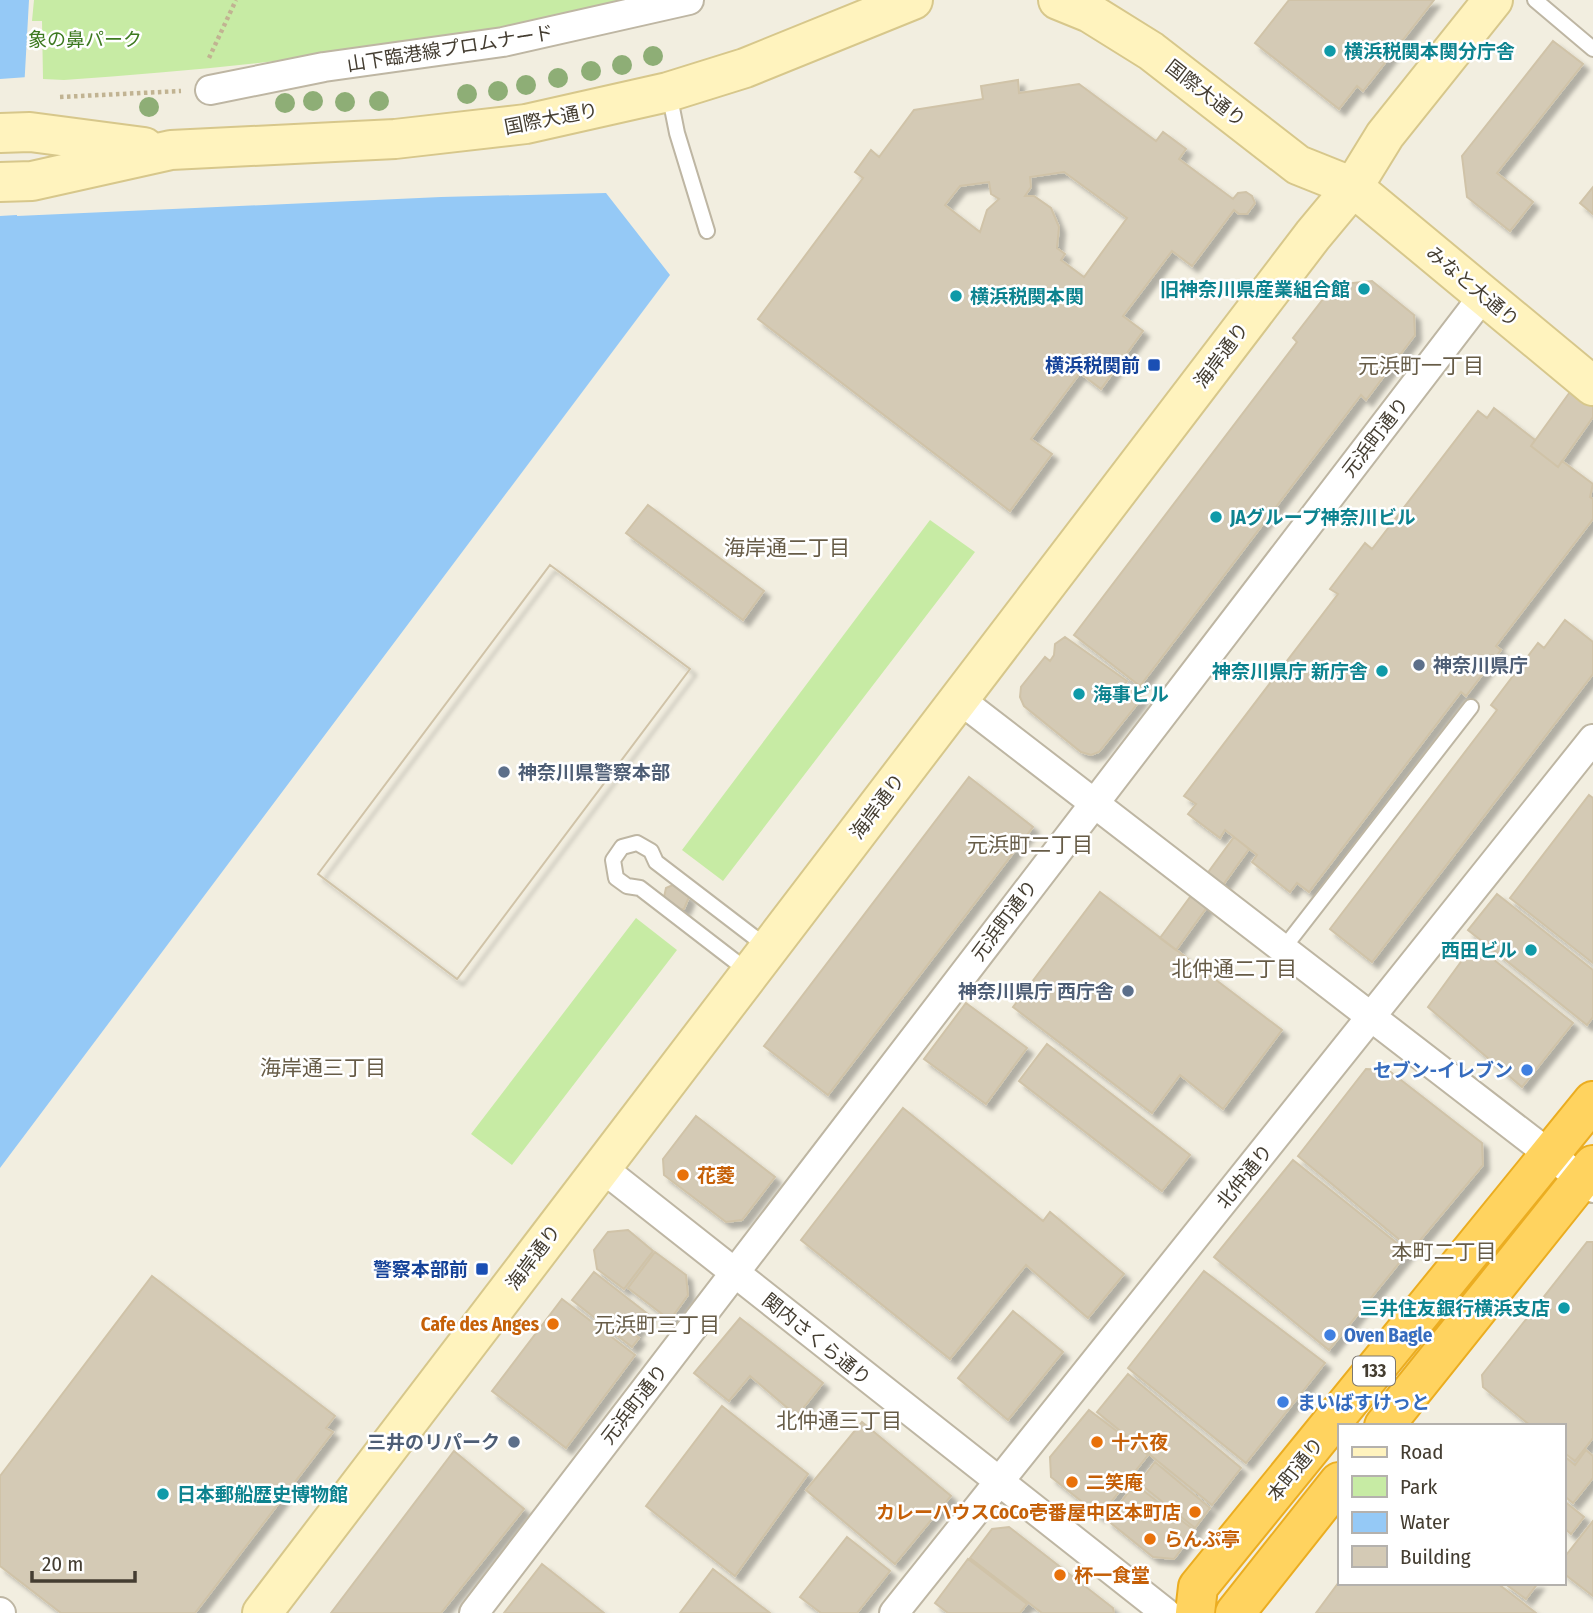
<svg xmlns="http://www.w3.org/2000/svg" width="1593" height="1613" viewBox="0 0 1593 1613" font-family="'Fira Sans Condensed','Noto Sans JP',sans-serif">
<defs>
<filter id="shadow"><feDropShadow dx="6" dy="6" stdDeviation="2" flood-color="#0004"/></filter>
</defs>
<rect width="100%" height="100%" fill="#f2eee0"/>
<path fill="#c7eba4" d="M34 0H636C448 44 256 67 64 80L43 79 42 21H32Z
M930 520 975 552 723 881 682 850Z
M636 918 677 950 512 1165 471 1134Z"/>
<path fill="#95c9f6" d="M0 0H29L17 216 441 197 606 193 670 275 0 1168Z"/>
<path fill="#f2eee0" d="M28 77 21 213 33 214 0 216V79Z"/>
<path fill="#d4cab5" stroke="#d0c3a8" stroke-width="2" fill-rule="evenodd" filter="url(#shadow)" d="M1289 0H1434L1363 91 1357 86 1339 109 1255 43Z
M1553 41 1583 64 1497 173 1533 202 1510 231 1467 197 1462 156Z
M1018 80 1019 93 1079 84 1156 141 1163 132 1186 149 1179 159 1233 199 1238 193 1246 192 1252 196 1255 203 1247 214H1239L1234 210 1192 266 1172 251 1123 316 1143 331 1101 389 1080 373 1031 439 1052 454 1010 511 758 319 863 178 855 172 871 150 879 157 914 110 983 99 981 86ZM1064 172 1127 218 1084 277 1061 260 1065 254 1057 248 1059 227 1051 208 1034 196H1025L1031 187 1030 177ZM989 182 991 194 999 199 987 210 980 232 945 205 960 186Z
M1593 187V214L1580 203Z
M1372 281 1414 315 1415 335 1366 400 1361 395 1140 686 1074 635 1297 342 1293 338 1334 285Z
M1593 360V417L1558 467 1531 446Z
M1494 408 1535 440 1531 446 1558 467 1562 461 1593 484 1590 497 1593 499V519L1496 646 1501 650 1466 696 1461 692 1309 892 1297 883 1290 892 1252 862 1257 855 1234 837 1225 830 1220 838 1188 814 1196 804 1184 796 1338 594 1330 589 1365 543 1372 549 1478 411 1487 418Z
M648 505 764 591 743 620 626 533Z
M550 565 690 669 457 979 318 874Z
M550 565 690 669 457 979 318 874Z
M1565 620 1593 642V674L1372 962 1330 929 1497 710 1491 705 1538 643 1544 648Z
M1065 637 1127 681 1125 684 1142 698 1099 752 1091 755 1081 752 1024 706 1020 697 1021 687 1045 657 1050 661 1054 655 1055 644Z
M969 777 1033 827 828 1095 764 1046Z
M1589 795 1593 798V963L1510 898Z
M1234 837 1249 849 1176 950 1160 938Z
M673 885 689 897 684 909H680L664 897 666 888Z
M1100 892 1282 1030 1223 1109 1180 1075 1152 1113 1013 1007Z
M1497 894 1593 970V1017L1587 1025 1468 930Z
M1474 944 1573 1023 1522 1087 1428 1007Z
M966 1003 1027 1048 986 1104 924 1059Z
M1047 1044 1190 1155 1162 1191 1019 1081Z
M1366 1069 1388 1070 1482 1143 1483 1165 1412 1250 1298 1156Z
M903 1108 1043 1221 1050 1212 1124 1274 1088 1318 1026 1265 950 1359 801 1240Z
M696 1116 775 1177 742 1220 726 1222 664 1175 663 1159Z
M1293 1160 1408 1252 1329 1350 1214 1257Z
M628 1230 653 1251 624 1289 597 1269 594 1250 608 1232Z
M1587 1242H1593V1438L1575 1461 1563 1452V1426H1531L1483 1387 1482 1375Z
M655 1252 686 1275 688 1295 670 1320 628 1288Z
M1204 1271 1325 1363 1246 1463 1128 1368Z
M594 1272 649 1315 634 1334 639 1338 632 1347 572 1300Z
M152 1276 335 1416 326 1428 333 1432 195 1613H61L0 1566V1476Z
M562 1299 635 1355 566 1448 492 1391Z
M1013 1311 1063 1352 1008 1420 958 1378Z
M740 1318 823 1383 797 1416 750 1376 729 1401 694 1373Z
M1128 1374 1241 1468 1212 1505 1097 1412Z
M722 1406 808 1474 735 1576 646 1506Z
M1089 1410 1148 1455 1100 1516 1051 1477 1050 1457Z
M862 1422 951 1496 895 1564 806 1490Z
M1586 1450 1593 1456V1478L1573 1503 1563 1495V1455L1575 1465Z
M454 1451 524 1509 441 1613H331Z
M1155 1462 1210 1508 1195 1528 1139 1483Z
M1135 1484 1195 1531 1174 1559 1153 1557 1107 1520Z
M1563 1500 1584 1517 1571 1534 1563 1527Z
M1593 1521V1596L1563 1573V1559Z
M1009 1527 1113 1608 1114 1613H1042L970 1558 992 1529Z
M847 1537 890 1571 857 1613H821L800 1597Z
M968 1559 1027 1604 1020 1613H948L935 1603Z
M542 1564 604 1613H504Z
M713 1569 770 1613H680Z
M1339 1582 1497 1583 1536 1613H1316Z
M1504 1583H1538L1526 1599Z"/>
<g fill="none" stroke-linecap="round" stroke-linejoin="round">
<g stroke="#beb6a3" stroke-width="18">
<path id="lane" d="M1535 0 1593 49
M669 93 677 133 707 231
M1283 949 1471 707
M749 972 640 888 627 886 616 878 613 860 622 847 637 843 651 851 656 862 767 947"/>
</g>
<g stroke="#beb6a3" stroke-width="32">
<path id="street" d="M210 90 324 67 503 42 689 0
M959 699 1593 1188
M601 1167 1166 1613
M0 1612 1 1613
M474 1613 1484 295
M894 1613 1593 739"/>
</g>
<g stroke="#d7c78b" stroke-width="42">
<path id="secondary" d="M1058 0 1090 13 1151 51 1298 165 1353 187 1593 386
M0 133 30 132 144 147
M0 182 32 181 171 150 395 139 526 124 668 92 745 68 913 0
M262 1613 1313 235 1353 187 1385 135 1493 0"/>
</g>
<g stroke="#ebad21" stroke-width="42">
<path id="highway" d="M1384 1426 1593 1165
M1195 1613 1198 1587 1593 1101
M1235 1613 1339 1482"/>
</g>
<path stroke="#c1b392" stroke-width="4.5" stroke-dasharray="3.5 3.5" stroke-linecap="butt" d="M209 58 236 0
M60 97 181 91"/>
<use href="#lane" stroke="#fff" stroke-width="14"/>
<use href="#street" stroke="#fff" stroke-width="28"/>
<use href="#secondary" stroke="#fff3be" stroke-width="38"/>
<use href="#highway" stroke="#ffd35f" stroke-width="38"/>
</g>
<g fill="#8eae76">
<circle cx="653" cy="56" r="10"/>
<circle cx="622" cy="65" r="10"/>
<circle cx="591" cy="71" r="10"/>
<circle cx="558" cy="78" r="10"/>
<circle cx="526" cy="85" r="10"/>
<circle cx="498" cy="91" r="10"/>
<circle cx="467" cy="94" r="10"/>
<circle cx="313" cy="101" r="10"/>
<circle cx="379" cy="101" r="10"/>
<circle cx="345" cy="102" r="10"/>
<circle cx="285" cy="103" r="10"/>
<circle cx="149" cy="107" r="10"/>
</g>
<g fill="#0f9aa8" stroke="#fff" stroke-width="2.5">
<circle cx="1330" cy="51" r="7"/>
<circle cx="1364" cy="289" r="7"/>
<circle cx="956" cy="296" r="7"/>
<circle cx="1216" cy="517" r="7"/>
<circle cx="1382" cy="671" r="7"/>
<circle cx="1079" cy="694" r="7"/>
<circle cx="1531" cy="950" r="7"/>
<circle cx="1564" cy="1308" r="7"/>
<circle cx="163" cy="1494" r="7"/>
</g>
<g fill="#1a4fb4" stroke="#fff" stroke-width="2.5">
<rect x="1147" y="358" width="14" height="14" rx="3.5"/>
<rect x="475" y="1262" width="14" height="14" rx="3.5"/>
</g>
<g fill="#5c6f8a" stroke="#fff" stroke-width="2.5">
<circle cx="1419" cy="665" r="7"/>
<circle cx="504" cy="772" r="7"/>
<circle cx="1128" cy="991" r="7"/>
<circle cx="514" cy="1442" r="7"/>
</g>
<g fill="#3f7fe0" stroke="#fff" stroke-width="2.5">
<circle cx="1527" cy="1070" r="7"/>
<circle cx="1330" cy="1335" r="7"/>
<circle cx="1283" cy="1402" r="7"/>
</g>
<g fill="#e8710a" stroke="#fff" stroke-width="2.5">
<circle cx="683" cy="1175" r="7"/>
<circle cx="553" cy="1324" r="7"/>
<circle cx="1097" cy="1442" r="7"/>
<circle cx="1072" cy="1482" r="7"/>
<circle cx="1195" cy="1512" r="7"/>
<circle cx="1150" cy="1539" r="7"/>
<circle cx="1060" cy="1575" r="7"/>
</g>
<g text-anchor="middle" stroke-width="5" stroke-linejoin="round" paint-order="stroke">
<rect fill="#fff" stroke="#7c776f" stroke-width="2" x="1353" y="1356.5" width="42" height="29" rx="5"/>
<g font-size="18" font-weight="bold" fill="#443d31">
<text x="1374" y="1377">133</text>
</g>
<g font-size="19" fill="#3d7920" stroke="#fff">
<text x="85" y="46">象の鼻パーク</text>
</g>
<g font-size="19" fill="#443d31" stroke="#fff">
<text transform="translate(450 48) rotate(-9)" y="7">山下臨港線プロムナード</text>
<text transform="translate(1206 93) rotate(38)" y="7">国際大通り</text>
<text transform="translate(551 118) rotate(-11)" y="7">国際大通り</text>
<text transform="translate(1473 286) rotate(40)" y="7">みなと大通り</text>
<text transform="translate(1221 355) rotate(-53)" y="7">海岸通り</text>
<text transform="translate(1375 437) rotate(-52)" y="7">元浜町通り</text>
<text transform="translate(877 806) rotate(-53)" y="7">海岸通り</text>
<text transform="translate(1004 920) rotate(-53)" y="7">元浜町通り</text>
<text transform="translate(1244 1176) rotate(-51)" y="7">北仲通り</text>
<text transform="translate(533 1257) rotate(-53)" y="7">海岸通り</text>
<text transform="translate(817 1339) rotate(39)" y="7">関内さくら通り</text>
<text transform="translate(634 1404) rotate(-52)" y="7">元浜町通り</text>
<text transform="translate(1295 1469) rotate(-51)" y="7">本町通り</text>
</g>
<g font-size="19" font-weight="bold" fill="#0d838f" stroke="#fff" text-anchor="start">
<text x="1344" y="58">横浜税関本関分庁舎</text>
<text x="1350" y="296" text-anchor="end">旧神奈川県産業組合館</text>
<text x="970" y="303">横浜税関本関</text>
<text x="1230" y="524">JAグループ神奈川ビル</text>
<text x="1368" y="678" text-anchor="end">神奈川県庁 新庁舎</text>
<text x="1093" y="701">海事ビル</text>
<text x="1517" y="957" text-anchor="end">西田ビル</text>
<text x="1550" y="1315" text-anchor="end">三井住友銀行横浜支店</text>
<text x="177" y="1501">日本郵船歴史博物館</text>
</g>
<g font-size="19" font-weight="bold" fill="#164399" stroke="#fff" text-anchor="end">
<text x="1140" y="372">横浜税関前</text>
<text x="468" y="1276">警察本部前</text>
</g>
<g font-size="19" font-weight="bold" fill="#4e5e75" stroke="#fff" text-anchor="start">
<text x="1433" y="672">神奈川県庁</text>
<text x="518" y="779">神奈川県警察本部</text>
<text x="1114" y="998" text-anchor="end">神奈川県庁 西庁舎</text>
<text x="500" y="1449" text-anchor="end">三井のリパーク</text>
</g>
<g font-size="19" font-weight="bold" fill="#366cbe" stroke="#fff" text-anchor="start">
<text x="1513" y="1077" text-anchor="end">セブン-イレブン</text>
<text x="1344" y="1342">Oven Bagle</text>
<text x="1297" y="1409">まいばすけっと</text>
</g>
<g font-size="19" font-weight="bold" fill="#c56008" stroke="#fff" text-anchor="start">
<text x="697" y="1182">花菱</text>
<text x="539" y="1331" text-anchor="end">Cafe des Anges</text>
<text x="1111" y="1449">十六夜</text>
<text x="1086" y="1489">二笑庵</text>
<text x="1181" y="1519" text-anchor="end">カレーハウスCoCo壱番屋中区本町店</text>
<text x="1164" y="1546">らんぷ亭</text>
<text x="1074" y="1582">杯一食堂</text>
</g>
<g font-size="21" fill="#675c47" stroke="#fff">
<text x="1421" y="373">元浜町一丁目</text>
<text x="787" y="555">海岸通二丁目</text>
<text x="1030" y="852">元浜町二丁目</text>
<text x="1234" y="976">北仲通二丁目</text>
<text x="323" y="1075">海岸通三丁目</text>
<text x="1444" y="1259">本町二丁目</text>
<text x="657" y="1332">元浜町三丁目</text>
<text x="839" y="1428">北仲通三丁目</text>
</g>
</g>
<rect x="1338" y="1424" width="228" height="161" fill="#ffffff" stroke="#b4b1ad" stroke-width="2"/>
<rect x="1352" y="1447" width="35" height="10" fill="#fff3be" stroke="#b4b1ad" stroke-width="2"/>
<text x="1400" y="1459" font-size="21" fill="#443d31">Road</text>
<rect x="1352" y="1476" width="35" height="21" fill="#c7eba4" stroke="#b4b1ad" stroke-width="2"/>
<text x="1400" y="1494" font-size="21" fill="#443d31">Park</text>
<rect x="1352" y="1512" width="35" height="21" fill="#95c9f6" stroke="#b4b1ad" stroke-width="2"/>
<text x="1400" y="1529" font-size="21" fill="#443d31">Water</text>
<rect x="1352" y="1546" width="35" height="21" fill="#d4cab5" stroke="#b4b1ad" stroke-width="2"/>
<text x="1400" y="1564" font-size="21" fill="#443d31">Building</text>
<path d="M32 1571v10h103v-10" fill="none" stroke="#443d31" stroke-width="3.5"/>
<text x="42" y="1571" font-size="21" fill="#443d31" stroke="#ffffff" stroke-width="5" paint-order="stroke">20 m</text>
</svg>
